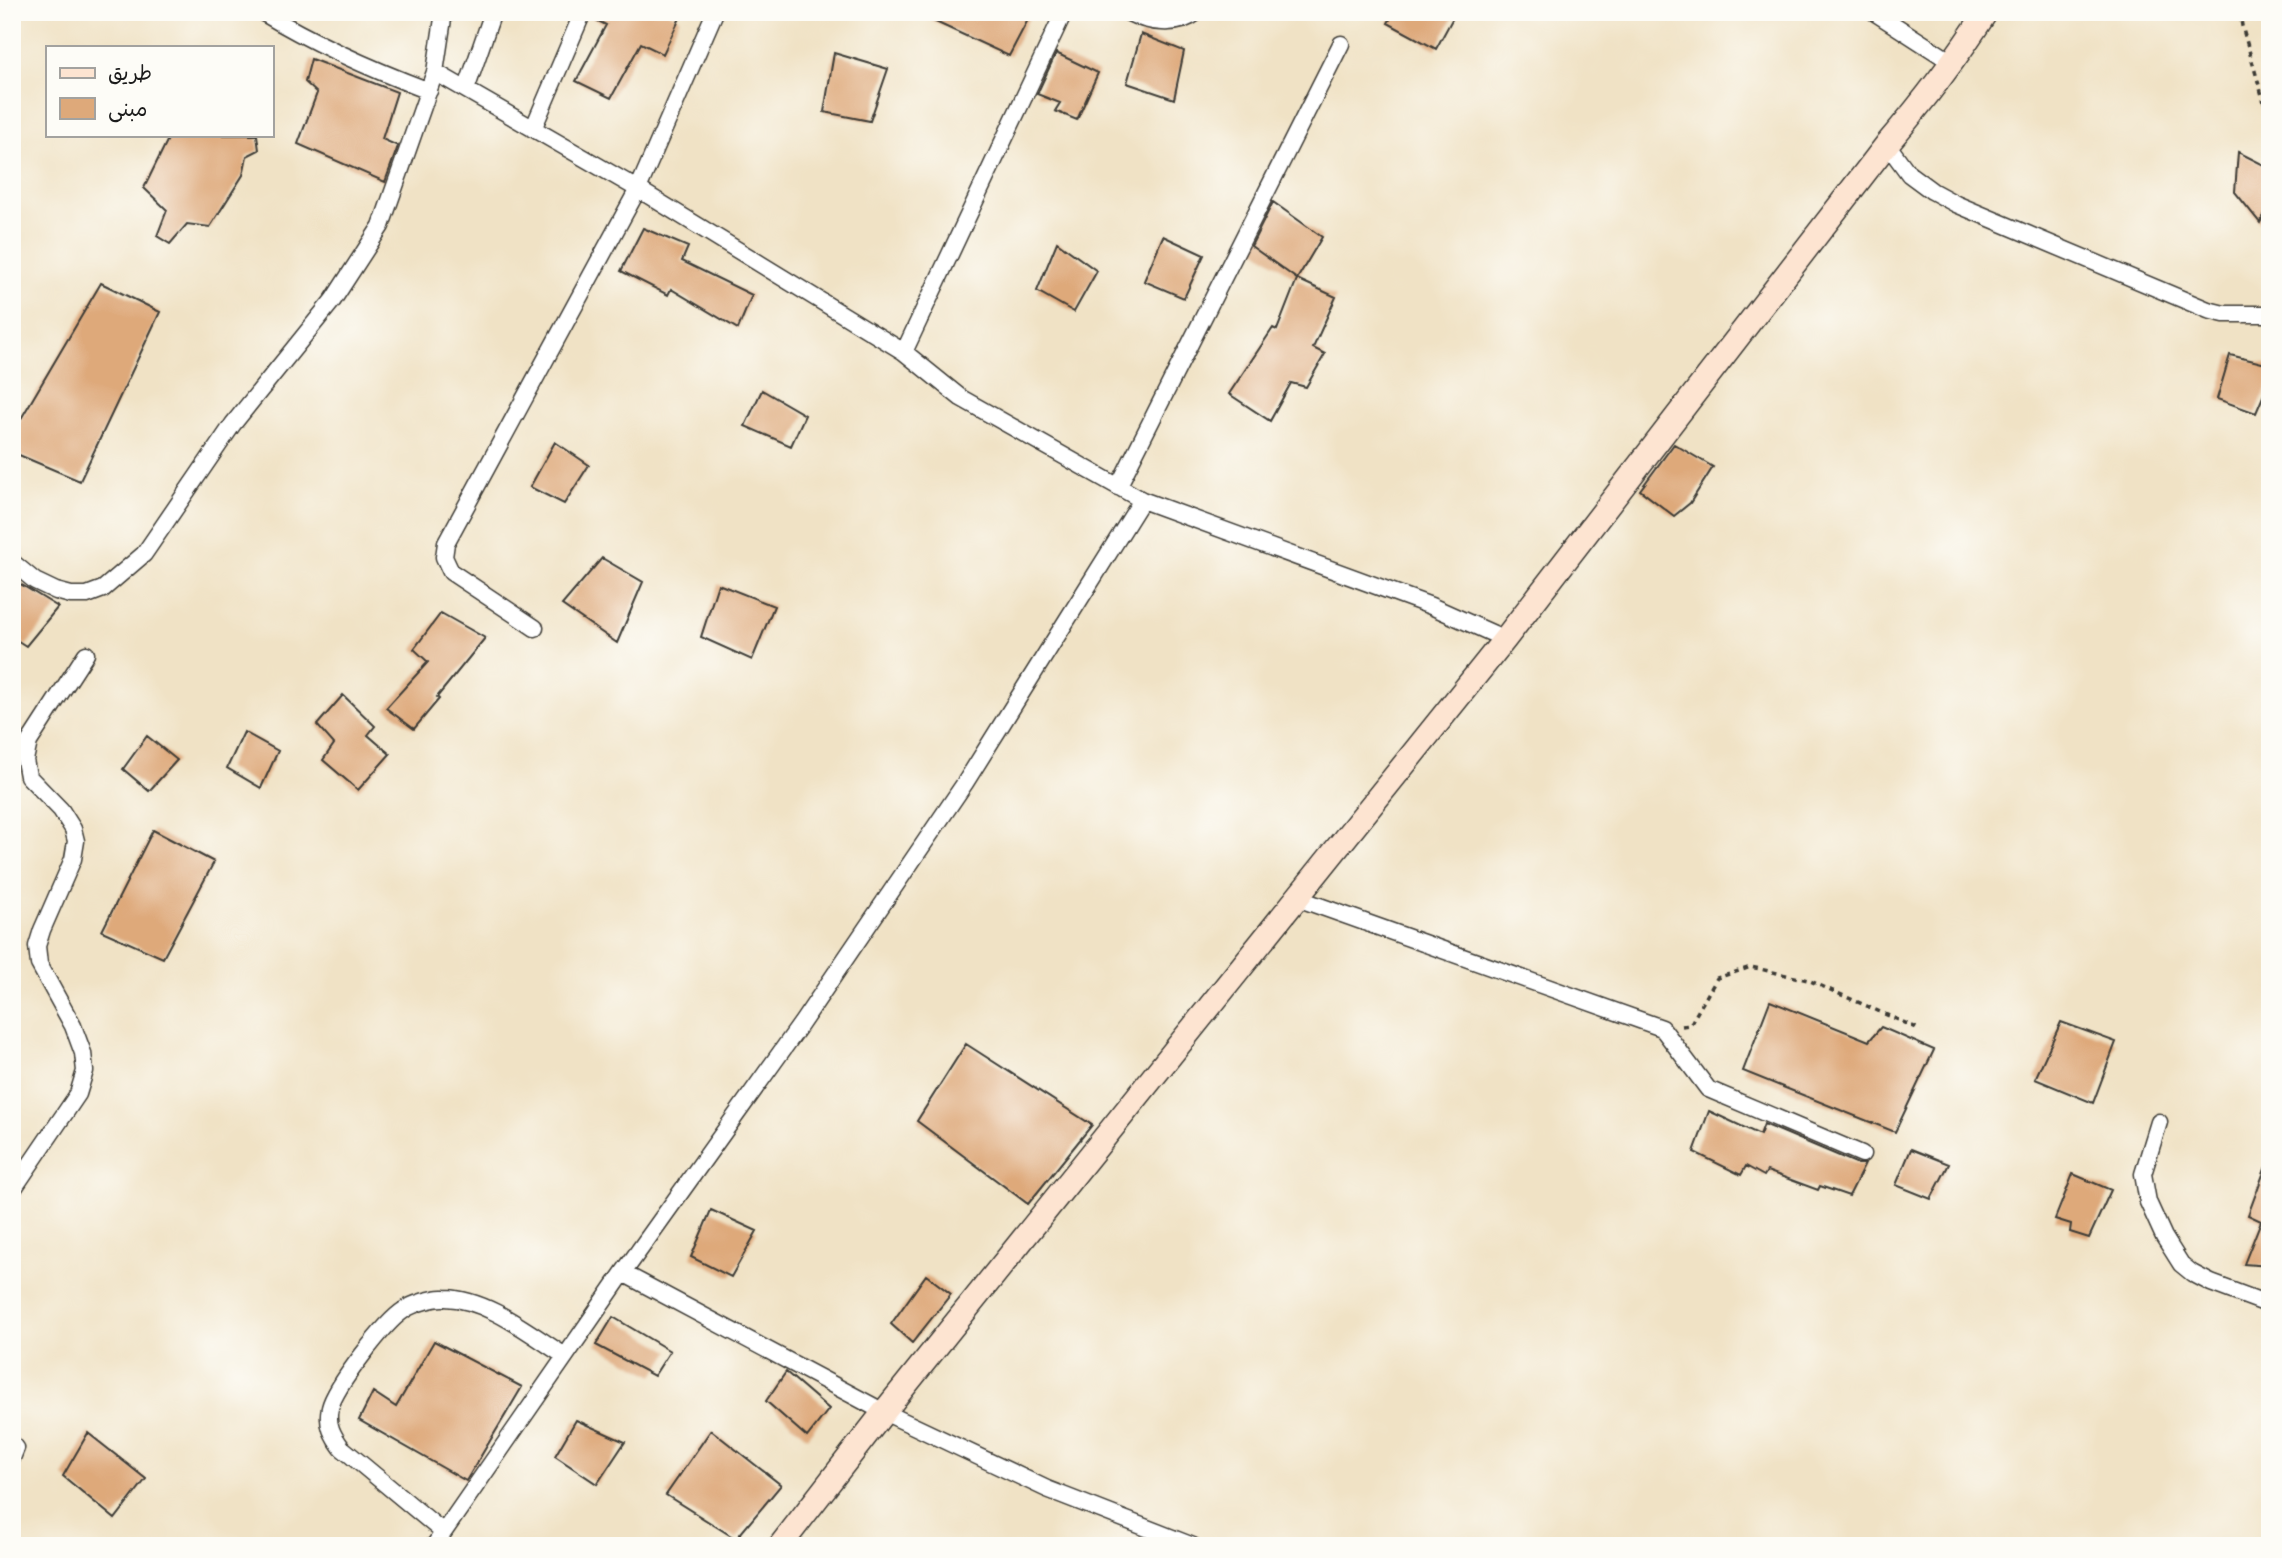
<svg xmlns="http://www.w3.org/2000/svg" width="2282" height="1558" viewBox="0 0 2282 1558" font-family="Mynerve,'Playpen Sans Arabic',sans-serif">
<rect width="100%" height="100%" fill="#fdfcf7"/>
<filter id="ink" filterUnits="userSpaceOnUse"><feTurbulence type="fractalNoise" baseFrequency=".0143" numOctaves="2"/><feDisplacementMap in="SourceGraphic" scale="14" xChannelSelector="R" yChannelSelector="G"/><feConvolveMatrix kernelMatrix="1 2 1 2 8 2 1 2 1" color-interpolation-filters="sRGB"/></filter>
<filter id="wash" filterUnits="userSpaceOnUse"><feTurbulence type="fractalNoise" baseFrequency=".00686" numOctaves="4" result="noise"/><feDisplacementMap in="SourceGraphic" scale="28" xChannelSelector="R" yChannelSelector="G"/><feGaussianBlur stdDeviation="1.57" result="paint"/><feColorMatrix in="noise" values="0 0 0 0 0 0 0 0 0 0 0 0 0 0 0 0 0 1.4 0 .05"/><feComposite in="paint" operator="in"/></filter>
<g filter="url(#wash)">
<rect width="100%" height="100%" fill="#f0e2c5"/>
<g id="blocks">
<path fill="#dea97a" d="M593 12H668L680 18 663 54 641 43 611 98 576 81 606 25 592 18Z
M914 12H1032L1009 56Z
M1394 12H1456L1436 49 1388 23Z
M1141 34 1184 51 1174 99 1127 83Z
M834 53 888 69 870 121 824 112Z
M1056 53 1098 73 1077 120 1055 111 1060 103 1037 94Z
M311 59 397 92 382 139 398 146 385 182 298 144 317 93 305 82Z
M170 135H257L259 150 247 156 243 175 210 227 187 224 170 244 157 236 167 210 144 188Z
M2238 152 2270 168V204L2260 223 2235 192Z
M1273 202 1322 237 1297 279 1251 246Z
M643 228 688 247 682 261 752 295 738 329 671 289 668 295 621 271Z
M1163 236 1204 255 1184 298 1144 281Z
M1057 242 1097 271 1074 312 1037 291Z
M1297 279 1336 297 1313 348 1325 354 1306 387 1291 383 1270 421 1229 394 1273 328 1277 330Z
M101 283 160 312 80 481 12 452V434Z
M2230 355 2270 365V380L2256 413 2217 399Z
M762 390 805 415 791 446 745 426Z
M555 442 589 465 564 504 530 487Z
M1674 444 1713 467 1690 503 1674 516 1640 490Z
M602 558 643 582 617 643 562 605Z
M12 579 58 607 26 646 12 637Z
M718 584 774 606 752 660 701 637Z
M441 613 485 638 437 697 439 699 414 729 386 708 428 662 414 649Z
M343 695 375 726 368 735 390 754 358 790 323 760 334 744 317 725Z
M244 732 278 751 261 788 227 768Z
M147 736 177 760 149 791 123 769Z
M153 830 214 862 163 958 102 931Z
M1770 1001 1869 1041 1881 1027 1934 1050 1895 1132 1743 1071Z
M2061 1022 2116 1042 2093 1103 2035 1079Z
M966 1044 1092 1125 1028 1204 917 1121Z
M1709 1111 1760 1135 1764 1124 1858 1164H1865L1849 1196 1820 1186 1818 1190 1767 1171 1764 1176 1746 1166 1741 1175 1694 1152Z
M1911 1149 1949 1164 1931 1199 1896 1185Z
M2268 1161 2270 1266 2244 1264 2261 1221 2248 1215Z
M2073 1174 2111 1190 2089 1238 2070 1232 2071 1224 2055 1219Z
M711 1210 757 1231 731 1277 691 1257Z
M926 1275 951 1294 912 1343 891 1324Z
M613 1317 670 1351 654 1376 596 1345Z
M434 1341 522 1387 466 1481 359 1420 373 1392 396 1407Z
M786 1372 829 1409 807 1437 766 1401Z
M576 1420 625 1442 597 1484 555 1456Z
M711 1430 781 1485 736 1539 666 1495Z
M88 1433 146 1479 115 1519 63 1476Z"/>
</g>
</g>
<g filter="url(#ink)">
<use href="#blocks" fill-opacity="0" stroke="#3c3a35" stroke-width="2"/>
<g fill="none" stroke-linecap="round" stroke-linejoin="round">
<g stroke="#3c3a35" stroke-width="19">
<path id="street" d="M262 12C315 44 371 69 429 91
M1127 12C1148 23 1177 28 1197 12
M1874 12 1953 63
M435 72 638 189 904 352 961 398 1142 500 1431 606 1505 639
M466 90 493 12
M533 129 583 12
M1887 144 1909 174 1932 191 1956 204 2208 310 2224 314H2270
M904 352 1064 12
M1118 487 1341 44
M12 562 35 581 56 591 71 595H87L103 589 144 554 233 424 333 300 381 226 435 72 444 12
M535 628 451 572 444 557 446 543 638 189 715 12
M1297 898 1662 1028 1708 1089 1862 1154
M2159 1122 2143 1174 2148 1202 2164 1237 2181 1264 2192 1273 2211 1283 2270 1305
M12 1191 78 1094 85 1071 83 1053 73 1026 39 964 37 946 42 930 73 859 76 841 73 829 61 810 28 776 25 760 29 742 86 654
M623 1273 884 1412 1047 1489 1193 1546
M12 1444 16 1448 12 1458
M443 1532 342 1448C333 1436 326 1424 330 1408 335 1387 385 1322 404 1310 412 1304 435 1297 445 1298 488 1299 530 1334 565 1356
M434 1546 623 1273 801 1024 965 783 1142 500"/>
</g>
<g stroke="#3c3a35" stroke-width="26">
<path id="secondary" d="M780 1546 884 1412 1505 639 1887 144C1923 102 1956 59 1986 12"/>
</g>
<path stroke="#3c3a35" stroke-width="3.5" stroke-dasharray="5 5" stroke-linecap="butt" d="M2240 12 2242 26 2270 123
M1682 1026 1690 1025 1717 978 1751 967 1808 980 1921 1030"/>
<use href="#street" stroke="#fff" stroke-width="16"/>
<use href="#secondary" stroke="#fde4d1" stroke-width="23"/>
</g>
</g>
<rect width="2282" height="1558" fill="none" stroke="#fdfcf7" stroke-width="42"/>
<rect x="46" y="46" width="228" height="91" fill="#fdfcf7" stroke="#a3a29f" stroke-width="2"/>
<rect x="60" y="68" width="35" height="10" fill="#fde4d1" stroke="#a3a29f" stroke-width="2"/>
<text x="108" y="80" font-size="21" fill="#1c1c1c">طريق</text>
<rect x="60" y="98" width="35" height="21" fill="#dea97a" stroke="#a3a29f" stroke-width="2"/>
<text x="108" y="116" font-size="21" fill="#1c1c1c">مبنى</text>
</svg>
